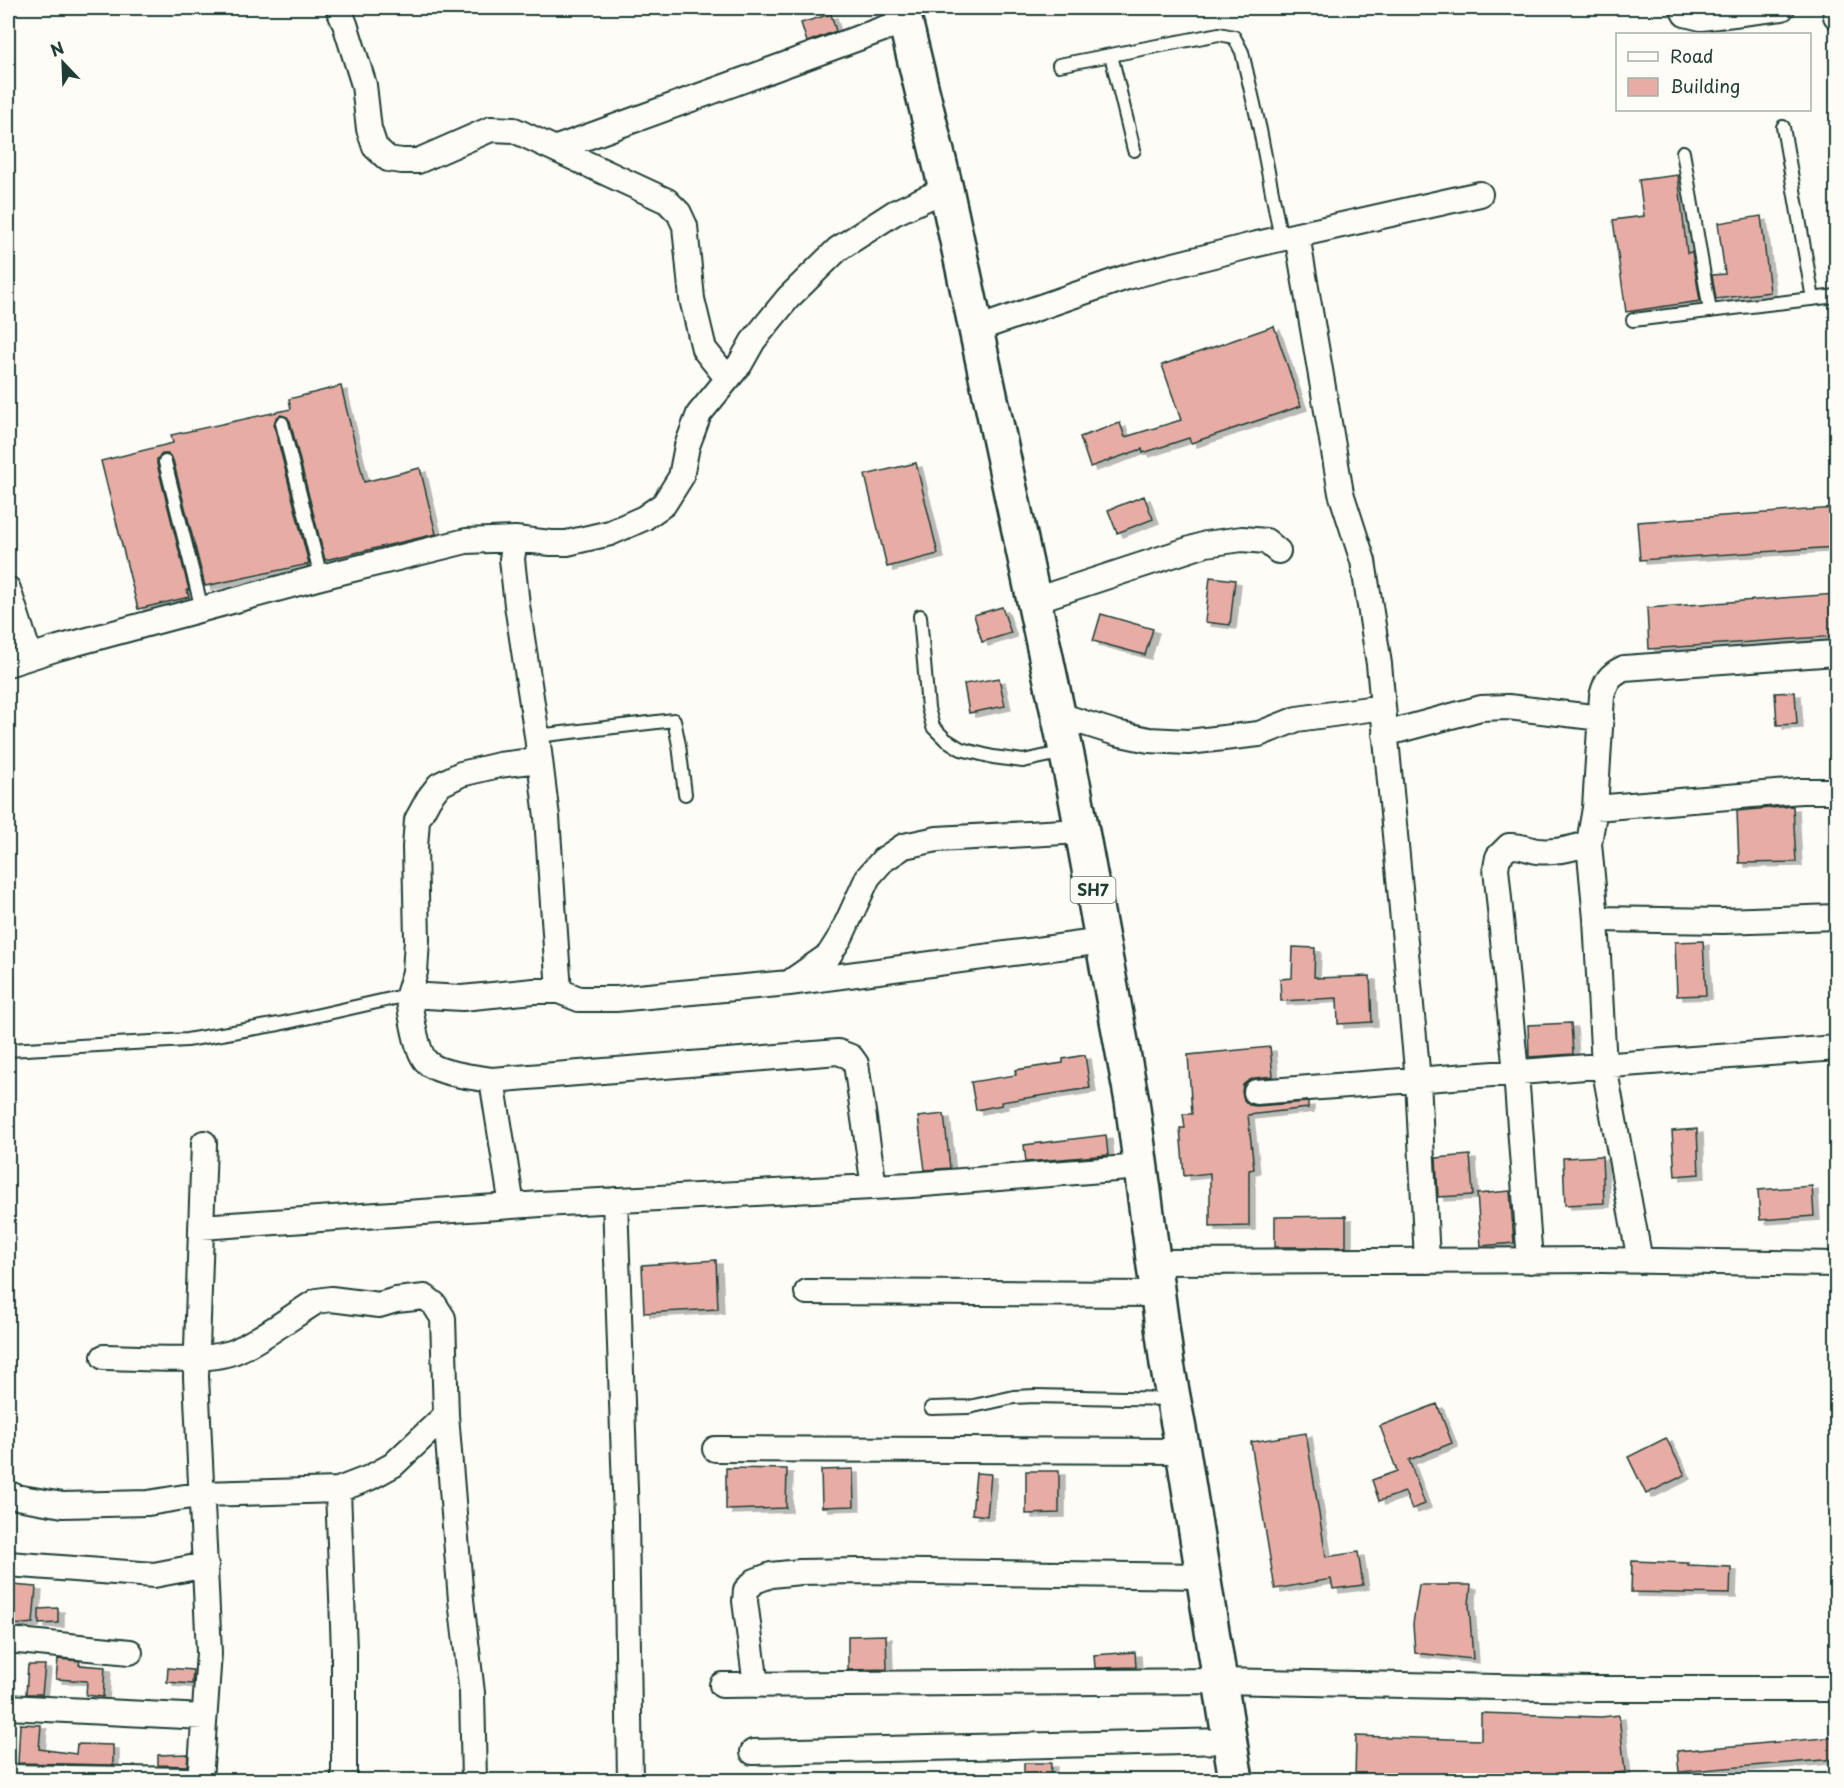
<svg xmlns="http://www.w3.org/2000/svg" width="1844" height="1788" viewBox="0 0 1844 1788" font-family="'Playpen Sans',sans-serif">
<defs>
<filter id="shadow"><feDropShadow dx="6" dy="4" stdDeviation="0" flood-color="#0004"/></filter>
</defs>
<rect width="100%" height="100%" fill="#fdfcf7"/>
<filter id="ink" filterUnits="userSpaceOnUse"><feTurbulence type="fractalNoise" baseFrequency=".0167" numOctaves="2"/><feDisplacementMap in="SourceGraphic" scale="12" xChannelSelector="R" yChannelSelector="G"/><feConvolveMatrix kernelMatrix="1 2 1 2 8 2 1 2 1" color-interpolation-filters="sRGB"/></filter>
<g filter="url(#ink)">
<path fill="#e7ada5" stroke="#1f3d34" stroke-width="1.5" filter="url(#shadow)" d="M831 14 836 31 807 42 801 23Z
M1678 175 1687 253 1692 252 1700 301 1626 312 1613 220 1644 216 1639 180Z
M1761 216 1770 292 1716 299 1712 275 1725 274 1718 223Z
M1274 326 1301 406 1191 443 1189 438 1143 453 1142 449 1090 467 1080 437 1120 423 1125 437 1181 420 1162 365Z
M341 386 364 482 420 468 436 534 325 560 290 421 287 417 281 415 276 418 274 425 309 564 205 586 173 460 168 454H162L157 459V464L189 590H187L189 597 138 609 101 461 173 443 171 435 291 409 289 399Z
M916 463 938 554 887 567 865 475Z
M1144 496 1153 519 1117 533 1108 510Z
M1836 508V547L1640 560 1637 522Z
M1210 577 1235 580 1230 625 1205 622Z
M1836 594V636L1649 649 1647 608Z
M1002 607 1011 633 982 642 974 615Z
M1101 614 1153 629 1145 655 1093 641Z
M999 678 1005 706 969 713 964 684Z
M1795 692 1797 724 1777 725 1775 693Z
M1793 806 1796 862 1739 863 1737 811Z
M1703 941 1706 995 1677 996 1675 942Z
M1293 947 1315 948 1314 977H1317V978L1370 976 1372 1022 1338 1024 1337 998 1281 1001 1280 979 1292 978Z
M1571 1023 1573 1054 1529 1057 1528 1025Z
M1270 1047 1273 1076 1255 1078 1248 1081 1243 1085 1242 1092 1244 1100 1249 1105 1257 1106 1308 1102V1108L1248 1115 1254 1169 1249 1170V1226L1210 1227V1173L1184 1176 1180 1128H1185L1183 1114H1192L1188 1055Z
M1085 1055 1090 1088 1001 1102 1002 1105 976 1110 971 1082 1016 1075 1015 1070 1063 1063V1059Z
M944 1114 950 1168 925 1170 918 1117Z
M1697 1129 1699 1174 1675 1176 1672 1131Z
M1106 1135 1108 1155 1026 1162 1024 1145Z
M1470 1155 1473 1195 1438 1197 1436 1158Z
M1602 1156 1604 1203 1565 1205 1563 1158Z
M1812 1186 1814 1216 1760 1220 1758 1190Z
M1510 1191 1514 1243 1481 1246 1477 1194Z
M1346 1216V1247H1275V1217Z
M716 1260 718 1309 644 1313 642 1265Z
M1437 1404 1452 1443 1409 1460 1425 1504 1412 1509 1405 1492 1379 1501 1372 1480 1397 1471 1380 1426Z
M1306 1433 1326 1557 1358 1552 1363 1585 1333 1589 1331 1579 1275 1589 1251 1442Z
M1666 1438 1685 1475 1646 1494 1628 1457Z
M726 1468 787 1469 786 1508 726 1510Z
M853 1469 854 1506 822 1507 821 1470Z
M1026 1471H1059V1513L1026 1514Z
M976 1473 991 1474 987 1516 972 1514Z
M1632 1561 1688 1563V1565L1731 1567 1730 1594 1631 1592Z
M12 1585 36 1587 33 1623 13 1625Z
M1419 1585H1471L1469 1604 1473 1659 1415 1653 1413 1624Z
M58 1608V1623L39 1624V1609Z
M886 1635 887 1669 848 1670V1636Z
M1135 1652 1136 1667 1095 1668 1094 1655Z
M58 1659 80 1661 79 1665 105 1667 103 1697 86 1695 87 1681 56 1679Z
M28 1665H45L42 1694H26Z
M168 1668 193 1670 192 1684 167 1682Z
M1481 1713 1601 1717 1619 1715 1625 1772 1586 1776 1452 1773V1780H1355L1356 1736 1481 1740Z
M20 1724 41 1725 39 1749 76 1754 77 1744 113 1745V1765L18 1763Z
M1836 1737V1759L1679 1772 1677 1751Z
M188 1754 187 1766 158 1765V1755Z
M1024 1763H1051L1050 1780H1024Z"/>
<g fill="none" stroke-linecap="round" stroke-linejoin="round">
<g stroke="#1f3d34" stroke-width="16">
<path id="service" d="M1111 55 1134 150
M1059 65 1219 34 1234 37 1242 52 1260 130 1281 239
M1783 127 1813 299
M1683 152 1710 311
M1633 320 1836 296
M282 423 321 577
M165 462 202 609
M920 616 928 708 933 727 945 739 961 749 993 757 1023 761 1065 752
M537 736 674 720 679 745 685 794
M8 1050 187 1040 279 1024 408 995
M931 1408 969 1407 1014 1397 1035 1396 1171 1399"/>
</g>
<g stroke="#1f3d34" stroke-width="28">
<path id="minor" d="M338 8 345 24 364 85 369 129 375 147 388 159 402 161H418L491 129 514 130 667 201 679 213 685 226 692 299 704 349 728 379
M1682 8 1685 14 1701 18 1782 8
M1835 8 1836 16
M557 148 905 21
M1297 235 1341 493 1363 561 1379 664 1418 1080 1427 1261
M977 329 1127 277 1253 245 1480 194
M515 539 512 559 517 605 537 736 547 817 559 991
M8 589 30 657
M1035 600 1206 544 1242 539 1266 541 1278 551
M8 664 58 648 321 577 466 541 515 539 551 543H567L610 533 644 518 664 504 681 477 687 446 699 414 740 364 753 341 788 298 838 249 894 213 946 189
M1059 715 1116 733 1149 740 1188 742 1259 734 1297 719 1383 707
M1385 734 1481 708 1508 707 1601 718
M1595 808 1801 791H1836
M1596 919 1723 921 1836 917
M793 980 829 955 841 936 868 877 883 860 904 846 937 839 1082 831
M408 995 415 972 417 940 415 847 417 820 429 798 439 785 461 774 499 765 539 760
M492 1080 512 1206
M1256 1092 1836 1048
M874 1187 856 1064 851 1057 838 1052 492 1080C477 1078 438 1073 428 1063 416 1054 411 1011 408 995L462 998 534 991H559L579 999H616L789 983 1103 941
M615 1200 626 1518 630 1780
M201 1227 541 1204 911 1185 1141 1167
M1530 1261 1516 1073 1496 868 1498 857 1509 846C1519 845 1527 849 1537 851 1556 853 1572 849 1589 843
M1640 1261 1604 1066 1596 919 1589 843 1595 808 1602 696C1606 681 1609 675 1624 668L1836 653
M1153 1262 1602 1260 1836 1264
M807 1292 1158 1294
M104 1357C138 1357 209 1364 238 1350 265 1337 291 1317 317 1301L331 1299 379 1305 396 1300 425 1297 434 1304 443 1318 446 1415 461 1600 472 1693 474 1780
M715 1449 1183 1451
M338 1490 344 1651V1780
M8 1493 16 1497 63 1505 148 1503 203 1494 338 1490 369 1478 393 1465 446 1415
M8 1564 154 1575 206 1565
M8 1640 130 1652
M722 1685 1219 1681 1592 1689H1836
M756 1685 745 1601 746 1590 755 1581 771 1575 800 1572 859 1571 1202 1576
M8 1707 204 1717
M753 1752 1229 1741
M8 1777 187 1780
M200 1780 209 1653 196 1377 204 1143"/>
</g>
<g stroke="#1f3d34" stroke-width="38">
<path id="primary" d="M902 8 946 189 1074 788 1132 1101 1167 1364 1183 1451 1236 1780"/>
</g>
<use href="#service" stroke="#fdfcf7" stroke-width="12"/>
<use href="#minor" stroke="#fdfcf7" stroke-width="24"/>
<use href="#primary" stroke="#fdfcf7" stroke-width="33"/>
</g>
</g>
<g text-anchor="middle" stroke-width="4.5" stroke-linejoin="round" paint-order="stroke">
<rect fill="#fdfcf7" stroke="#62766e" stroke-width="1.5" x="1070.5" y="877" width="45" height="26" rx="4.5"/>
<g font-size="16" font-weight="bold" fill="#1f3d34">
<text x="1093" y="896">SH7</text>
</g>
</g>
<rect width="1844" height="1788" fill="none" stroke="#fdfcf7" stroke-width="30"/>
<rect x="15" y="15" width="1814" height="1758" fill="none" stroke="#1f3d34" stroke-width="2" filter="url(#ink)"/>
<rect x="1616" y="33" width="195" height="78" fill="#fdfcf7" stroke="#a4b0a9" stroke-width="1.5"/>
<rect x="1628" y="52" width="30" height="9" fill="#fdfcf7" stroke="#a4b0a9" stroke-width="1.5"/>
<text x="1670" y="63" font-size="18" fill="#1f3d34">Road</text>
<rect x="1628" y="78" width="30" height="18" fill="#e7ada5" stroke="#a4b0a9" stroke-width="1.5"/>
<text x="1670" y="93" font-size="18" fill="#1f3d34">Building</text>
<g transform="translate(63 63) rotate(337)" stroke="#fdfcf7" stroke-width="4.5" paint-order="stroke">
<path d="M0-4.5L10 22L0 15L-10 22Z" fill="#1f3d34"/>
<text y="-9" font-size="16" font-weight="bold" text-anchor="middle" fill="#1f3d34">N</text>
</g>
</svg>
